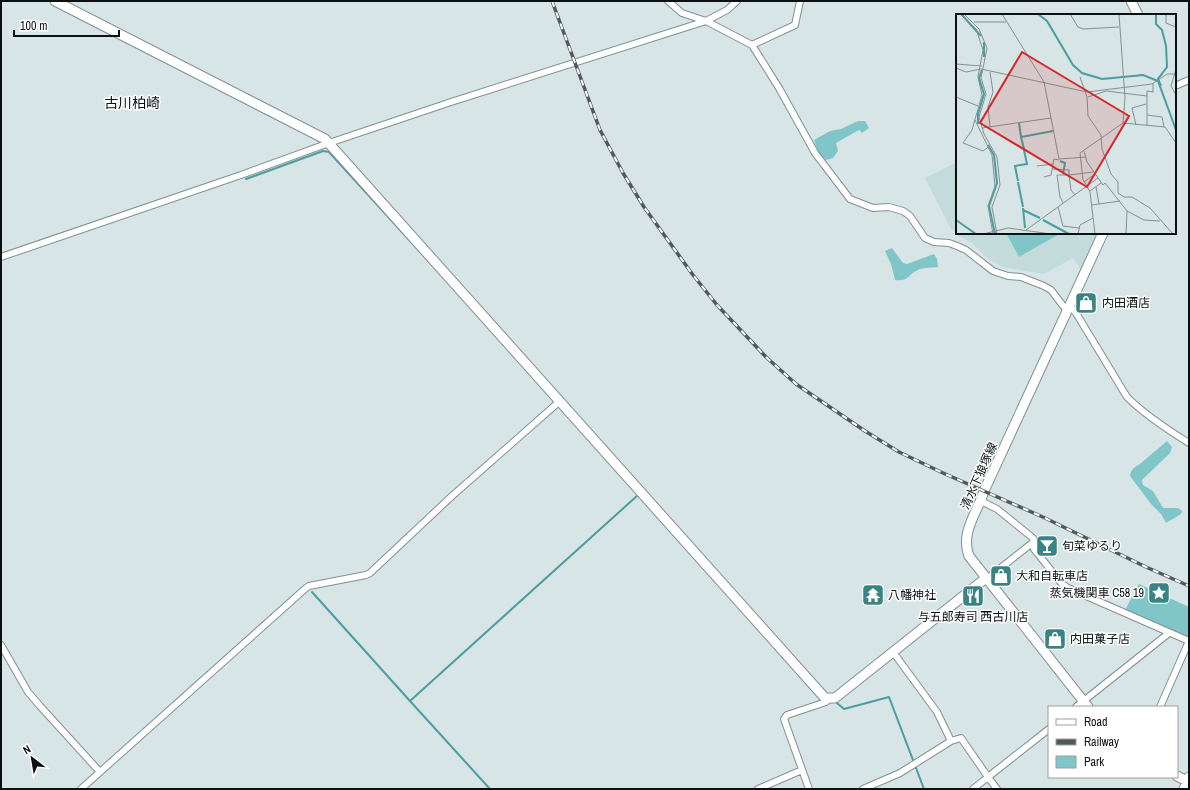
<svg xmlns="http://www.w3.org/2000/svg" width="1190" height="790" viewBox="0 0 1190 790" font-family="'Archivo Narrow','Noto Sans JP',sans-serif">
<rect width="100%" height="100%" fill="#d7e5e6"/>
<path fill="#c3dbdb" d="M957 162V233H1099L1081 270 1073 258 1044 274 1002 267 986 257 972 243 957 235 951 229 925 178Z"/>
<path fill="#80c6c8" d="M858 121H865L869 128 862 133 859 130 836 143 838 151 833 158 826 160 818 152 814 140 830 131 841 129Z
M1006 233H1061L1019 257Z
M892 248 903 263 907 264 934 254 937 259 938 267C932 268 924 267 918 270 908 274 909 282 895 280L891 264 885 251Z
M1167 441 1172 447 1170 453 1142 480 1143 485 1153 491 1163 508H1178L1182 511 1181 514 1166 523 1161 514 1151 504 1130 476C1131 470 1134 467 1140 464Z
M1139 584 1189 607V638L1125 610Z"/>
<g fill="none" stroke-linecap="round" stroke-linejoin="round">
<path stroke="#4c9d9f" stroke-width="2" d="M246 179 323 151 329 152 444 278
M312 592 410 701
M837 703 844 709 889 697 924 789
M490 789 410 701 638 495 637 494"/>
<g stroke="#829090" stroke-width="8">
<path id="street" d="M668 1 682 13 706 21 752 45 779 88 815 153 850 199 873 208 889 207 903 211 910 216 925 238 934 242 949 243 957 246 966 250 993 271 1008 276 1021 277 1044 286 1051 290 1064 307 1070 306 1076 313 1127 397C1145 415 1168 430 1189 443
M752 45 795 25 800 1
M1175 86 1189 80
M1 257 241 175 329 143 451 102 706 21 727 10 737 1
M981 501 997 509 1033 538 1034 549 1062 584 1068 588 1189 641
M986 578 989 577 1031 544 1033 543
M1 645 28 692 40 706 100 772
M893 652 937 712 951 741
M1076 707 1169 633
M1160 707 1189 641
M81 789 306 588 309 586 366 575 370 573 452 496 560 401
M758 789 802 770
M809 789 784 719 787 715 826 702 830 698
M863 789 900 773 951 741 961 738 988 777 1049 729
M973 789 988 777 997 789"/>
</g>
<g stroke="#829090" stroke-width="11">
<path id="secondary" d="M55 1 325 139 825 698H835L986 578
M1131 1 1138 15
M1088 707 969 556C960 533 977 513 984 491L1103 233
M1177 776 1187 781
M1184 789 1189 777"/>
</g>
<use href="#street" stroke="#fff" stroke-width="6"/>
<use href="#secondary" stroke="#fff" stroke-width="9"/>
<g stroke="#515a5a" stroke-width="3.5">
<path id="rail" d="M552 1 600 130 623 173 644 207 693 275 717 305 766 357 796 384 865 431 899 452 943 473 1045 518 1146 567 1189 586"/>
</g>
<use href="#rail" stroke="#fff" stroke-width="2" stroke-dasharray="6" stroke-linecap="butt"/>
</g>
<defs>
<g id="shop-square" transform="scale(1.15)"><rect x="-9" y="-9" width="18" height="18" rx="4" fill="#3a8385" stroke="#fff"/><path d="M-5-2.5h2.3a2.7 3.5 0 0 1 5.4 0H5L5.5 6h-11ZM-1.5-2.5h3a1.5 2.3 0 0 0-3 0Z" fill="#fff"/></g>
<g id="bar-square" transform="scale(1.15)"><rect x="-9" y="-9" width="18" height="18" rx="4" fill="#3a8385" stroke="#fff"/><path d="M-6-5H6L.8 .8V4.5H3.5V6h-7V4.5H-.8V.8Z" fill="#fff"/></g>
<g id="sight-square" transform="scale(1.15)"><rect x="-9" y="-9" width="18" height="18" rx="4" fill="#3a8385" stroke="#fff"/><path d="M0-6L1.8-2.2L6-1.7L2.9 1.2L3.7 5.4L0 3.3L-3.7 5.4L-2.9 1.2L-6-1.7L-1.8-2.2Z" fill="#fff"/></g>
<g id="temple-square" transform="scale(1.15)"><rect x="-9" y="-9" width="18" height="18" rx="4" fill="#3a8385" stroke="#fff"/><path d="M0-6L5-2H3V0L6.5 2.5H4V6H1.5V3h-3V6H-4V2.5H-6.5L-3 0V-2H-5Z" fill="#fff"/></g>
<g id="restaurant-square" transform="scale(1.15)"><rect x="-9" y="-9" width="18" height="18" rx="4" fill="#3a8385" stroke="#fff"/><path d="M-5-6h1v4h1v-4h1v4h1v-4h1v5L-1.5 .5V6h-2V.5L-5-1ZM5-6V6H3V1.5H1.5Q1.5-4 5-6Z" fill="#fff"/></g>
</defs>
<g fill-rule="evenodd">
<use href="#shop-square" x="1086" y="303"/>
<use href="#bar-square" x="1047" y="546"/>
<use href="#shop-square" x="1001" y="576"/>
<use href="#sight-square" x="1159" y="593"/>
<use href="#temple-square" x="873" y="595"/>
<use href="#restaurant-square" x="973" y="596"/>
<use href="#shop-square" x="1055" y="639"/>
</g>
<g text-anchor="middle" stroke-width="3" stroke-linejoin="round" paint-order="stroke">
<g font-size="12" fill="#0b1010" stroke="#fff" text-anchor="start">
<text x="1102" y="307">内田酒店</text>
<text x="1062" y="550">旬菜ゆるり</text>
<text x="1016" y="580">大和自転車店</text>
<text x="1144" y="597" text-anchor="end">蒸気機関車 C58 19</text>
<text x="888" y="599">八幡神社</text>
<text x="973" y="621" text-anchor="middle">与五郎寿司 西古川店</text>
<text x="1070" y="643">内田菓子店</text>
</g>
<g font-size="12" fill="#0b1010" stroke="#fff">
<text transform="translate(979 476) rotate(-66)" y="4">清水下狼塚線</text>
</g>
<g font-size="14" fill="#0b1010" stroke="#fff">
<text x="132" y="108">古川柏崎</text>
</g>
</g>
<g transform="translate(956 14)">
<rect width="220" height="220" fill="#d7e5e6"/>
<path fill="none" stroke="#4c9d9f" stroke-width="2" d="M82 0 91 7 117 51 126 59 146 65 187 61 202 67 220 116M200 0V10L206 16 210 32 211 53 202 65 205 72M6 1 25 22M28 28V43M63 109 65 123M22 110V100L28 80 23 64 26 56M32 131 38 141 41 169 33 192 39 220M68 135 65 123 97 117M104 147 109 149 107 160M62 167 59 152 71 150 68 136M62 168 67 193M67 194 69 214M67 196 84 204M0 206 20 220M87 206 113 220"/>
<path fill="none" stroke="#859090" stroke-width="1" d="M4 0 20 15 27 36 22 63 26 81 16 116 7 129 27 137 35 131M8 0 23 15 31 34 25 64 30 80 23 103 28 120M46 0 88 68 103 145 130 143M114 0 122 13 127 15 163 13M210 0V9L220 13M18 8H50M0 50 26 52M0 54 10 58 25 55 131 78 196 70 211 60H220M220 55 215 72 220 81M34 58 37 78 32 93 34 113M124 63 131 83 132 102 145 121 146 135 155 160 162 168V179L168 183H176L194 194 217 220M0 83 22 92M132 83 150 77 191 82M191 101 206 103 208 113M19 106 36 141 39 172 32 192 37 220M167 109 209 113 220 129M180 111 176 94 190 90M191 112V77L197 78V69M26 114 95 104M28 120 41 143 44 171 36 193 41 220M128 137 131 148 147 171 149 169 171 197 188 206 204 207M81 152 97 150M96 155 113 156V161L137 158M88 163 95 161 98 145 103 146M128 168 139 160M131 172 134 178 139 220M131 172 127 166 124 139 167 109 169 84 163 0M140 173 143 190M134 177 145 169M107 189 104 183 101 161H113L115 176 119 181M136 191 164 187M102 193 107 212 123 214M70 216 142 164M27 220 52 214 95 220M122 220 124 211 137 204M170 220 171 197"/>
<path fill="#d62828" fill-opacity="0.15" stroke="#d62828" stroke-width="2" d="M66 38 173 102 131 173 24 109Z"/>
<rect width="220" height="220" fill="none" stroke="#0b1010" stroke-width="2"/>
</g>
<rect width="1190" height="790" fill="none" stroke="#0b1010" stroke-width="4"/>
<rect x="1048" y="706" width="130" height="72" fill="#ffffff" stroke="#9d9f9f"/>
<rect x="1056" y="719" width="20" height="6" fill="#ffffff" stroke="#9d9f9f"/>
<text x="1084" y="726" font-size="12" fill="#0b1010">Road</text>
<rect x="1056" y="739" width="20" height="6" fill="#515a5a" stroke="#9d9f9f"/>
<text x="1084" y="746" font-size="12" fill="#0b1010">Railway</text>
<rect x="1056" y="756" width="20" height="12" fill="#80c6c8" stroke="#9d9f9f"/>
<text x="1084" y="766" font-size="12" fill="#0b1010">Park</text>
<g transform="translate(32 758) rotate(329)" stroke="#ffffff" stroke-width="3" paint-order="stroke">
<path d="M0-3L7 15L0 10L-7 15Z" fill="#0b1010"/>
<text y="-6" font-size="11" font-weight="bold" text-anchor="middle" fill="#0b1010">N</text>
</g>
<path d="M14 30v6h105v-6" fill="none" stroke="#0b1010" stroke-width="2"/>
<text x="20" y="30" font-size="12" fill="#0b1010" stroke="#ffffff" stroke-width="3" paint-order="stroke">100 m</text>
</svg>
